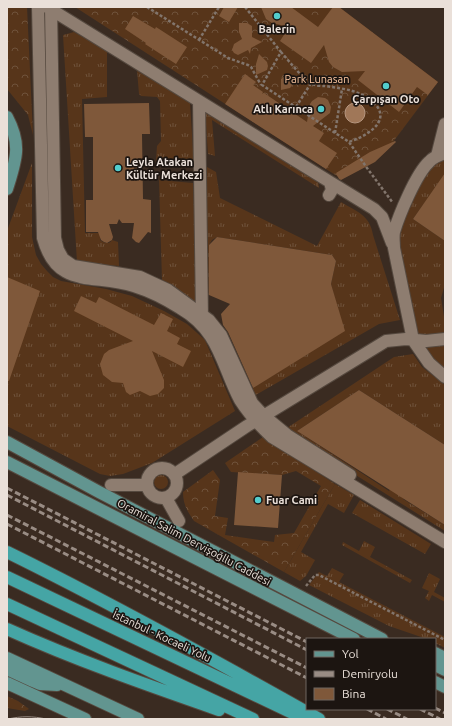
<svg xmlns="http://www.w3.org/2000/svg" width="452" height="726" viewBox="0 0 452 726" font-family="Ubuntu,sans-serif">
<defs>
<pattern id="grass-tufts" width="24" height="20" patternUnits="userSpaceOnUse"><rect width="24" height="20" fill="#57351a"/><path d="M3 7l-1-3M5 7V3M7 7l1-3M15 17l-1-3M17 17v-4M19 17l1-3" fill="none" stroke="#6f523b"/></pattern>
<pattern id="forest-crowns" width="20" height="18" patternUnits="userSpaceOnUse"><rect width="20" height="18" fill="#57351a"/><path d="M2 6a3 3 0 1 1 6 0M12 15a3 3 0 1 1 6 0" fill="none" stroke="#6f523b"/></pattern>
</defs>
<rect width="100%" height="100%" fill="#3a2b21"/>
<path fill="url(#grass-tufts)" d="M74 32 107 51V97L82 99 85 233H101L100 240C104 243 109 245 112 240L118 242 119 266 77 262 63 35Z
M137 70 190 103 194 166 156 161 157 146 161 141 160 101 157 97 141 96 139 94Z
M205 110 318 180 319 188 212 120 215 156 208 154Z
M445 148V174L413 219 445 241V284L441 298 445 323V376L417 340 398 235 404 213 437 156Z
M32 163V237L36 255 41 264 47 271 53 277 61 281 106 289 132 296 164 311 187 324 205 340 235 411 152 463 123 474 110 476 100 474 7 426V231Z
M207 167 216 172 220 198 317 246 341 202C357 212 370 215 373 235L400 320 379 324 254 396 251 389 344 331 331 284 336 261 332 255 217 237 212 240 209 245V295L205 294 203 176Z
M159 180 193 183 198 304 162 280Z
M413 354 422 367 445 385V445L359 390 297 431 389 491 395 481 408 489 403 499 445 525V531L284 430 394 357Z
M154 482a7 7 0 1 1 14 0a7 7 0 1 1-14 0Z
M335 484 354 495 344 513 328 504 301 552 315 560 306 576 300 581 284 572Z
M360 500 431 544 425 554 352 513Z
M364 541 375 547 370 557 412 580 410 583 342 545 343 542 359 551Z
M332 568 344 574 339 582 445 637V648L435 643V639H427L389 626 309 585 319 572 327 576Z
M429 573 440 579 434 592 445 598V602L432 595 429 601 425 598 429 591 422 588Z"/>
<path fill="url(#forest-crowns)" d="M7 7H27L33 135 28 115 7 89Z
M75 7H339L438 82 387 150 340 178Z
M263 437 335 484 284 572 194 521C187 511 183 504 183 492L213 470 220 480 215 516 228 518 225 535 274 542 275 535 294 533 321 486 296 471 282 475 231 472 225 463Z
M7 696 18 701 29 709 25 711 7 708Z"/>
<path fill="#a07758" stroke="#b6967f" d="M345 113a10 10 0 1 1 20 0a10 10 0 1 1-20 0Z"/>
<path fill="#7f583a" d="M224 7H238L229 22 219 16Z
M261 7H291L318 27 333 7H339L438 82 428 95 417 87 399 112 358 80 365 71 342 72 333 67 329 62 324 45 311 63 280 41 289 27 272 23 266 19Z
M133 16 155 29 156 27 187 47 176 64 145 44 146 43 125 29Z
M239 23H247L252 26V37L262 42 251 48 250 54 248 50 238 55 234 53 232 50 234 44 242 39 239 32Z
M259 54 267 62 268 66 267 70 256 75V64Z
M245 74 256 82 253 85 263 92 262 94 264 93 307 122 310 104 312 101 318 97 325 98 328 100 331 107 330 113 313 126 324 133 319 141 337 153 326 169 225 104Z
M285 76 291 78 293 84 290 88 281 90V79Z
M149 103 150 134H142L143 199 151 200V233L148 232 139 243 136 242 132 238 134 223H122L119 219 117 224H109L113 237 112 240 107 243 104 242 101 240 98 232H86V200H93V137H85L84 104Z
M395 141 396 142 375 162 341 180 339 179 336 173 370 152Z
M445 173V241L413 219Z
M217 237 332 255 336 261 331 284 345 331 253 388 228 332 223 325 221 314 230 304 209 295V245Z
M7 277 40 291 9 381H7Z
M81 296 96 303 99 297 154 325 161 313 173 319 167 331 180 338 177 344 191 351 183 367 152 351 164 380V388L158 394 150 396 140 391 130 395 126 392 123 383 112 382 103 375 100 364 104 354 109 350 133 341 74 311Z
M359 390 445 445V525L297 431Z
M238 472 282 475 278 528 234 525Z"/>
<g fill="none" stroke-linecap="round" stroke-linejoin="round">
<g stroke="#55493f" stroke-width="14">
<path id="minor" d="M38 7 43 238C57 290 94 273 134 286 150 291 166 299 180 308 220 331 221 364 240 400 249 414 260 426 272 437L445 542
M47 7 330 182 332 190 329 195
M51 7 55 238 58 250 63 259 73 266 140 277 168 290 209 320 221 335 252 403 264 416 287 435 350 475
M199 101 202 318
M445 153C439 155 433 157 429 162 416 174 399 215 394 232 393 237 394 243 394 248L413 340 429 363 445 377
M437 156 445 124
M330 182 374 209 382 217 392 243
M147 483a15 15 0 1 1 30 0a15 15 0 1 1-30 0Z
M175 474 247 426 386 341 406 339 426 341 445 339
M111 485H147
M166 498 179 521"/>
</g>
<g stroke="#55493f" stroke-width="14">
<path id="major" d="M7 117C22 145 16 160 7 189
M7 442 99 492 382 639
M7 462 354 639
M435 653 445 658
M7 658 138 719
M435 665 445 670
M7 669 33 681 40 684 57 685
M435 682 445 687
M7 683 85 719"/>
</g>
<g stroke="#55493f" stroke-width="14">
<path id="highway" d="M7 552C113 604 216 661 319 719
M7 577 299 716
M7 604 253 719
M7 629C76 660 147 685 219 710"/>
</g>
<path stroke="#82756c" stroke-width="2.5" stroke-dasharray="3 2" stroke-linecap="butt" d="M147 7 228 58 248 65 251 67 261 85
M245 7 281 52 262 85 349 142 367 168 393 203
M199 40 219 7
M281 52C289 61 302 78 311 83 315 86 321 86 325 86 344 89 362 90 376 105 391 123 364 137 349 142
M296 107 311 83
M335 133 342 89
M306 586 315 575H319L445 640"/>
<use href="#minor" stroke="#8e7d70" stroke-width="12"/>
<use href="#major" stroke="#629590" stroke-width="12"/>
<use href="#highway" stroke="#45a5a5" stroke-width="12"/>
<path stroke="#998c84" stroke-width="1" d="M8 719C21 716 33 716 46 719"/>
<path stroke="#998c84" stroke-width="3" stroke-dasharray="6 3" stroke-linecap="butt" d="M7 488 307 642
M7 495 307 650
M7 515 307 668
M7 524 307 678
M435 708 445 713
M367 709 386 719
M387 709 407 719
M420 709 440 719"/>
</g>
<g fill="#52cdcd" stroke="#1c1511" stroke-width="1.5">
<circle cx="277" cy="16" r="4"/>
<circle cx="386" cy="86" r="4"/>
<circle cx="321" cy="109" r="4"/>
<circle cx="118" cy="168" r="4"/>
<circle cx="258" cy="500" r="4"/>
</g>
<g text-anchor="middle" stroke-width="3.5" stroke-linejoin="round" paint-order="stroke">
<g font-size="11" font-weight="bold" fill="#eae0d9" stroke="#1c1511">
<text x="277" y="33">Balerin</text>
<text x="386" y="103">Çarpışan Oto</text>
<text x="313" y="113" text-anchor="end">Atlı Karınca</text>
<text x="126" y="166" text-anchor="start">Leyla Atakan<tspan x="126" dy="13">Kültür Merkezi</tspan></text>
<text x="266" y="504" text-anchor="start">Fuar Cami</text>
</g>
<g font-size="11" fill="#fbc7a1" stroke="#1c1511">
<text x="317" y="83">Park Lunasan</text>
</g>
<g font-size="11" fill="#eae0d9" stroke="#1c1511">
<text transform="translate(194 542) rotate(28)" y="4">Oramiral Salim Dervişoğllu Caddesi</text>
<text transform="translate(162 636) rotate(25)" y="4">İstanbul - Kocaeli Yolu</text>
</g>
</g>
<rect width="452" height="726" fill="none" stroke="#eae0d9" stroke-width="16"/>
<rect x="306" y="638" width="130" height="72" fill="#1c1511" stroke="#6e6661"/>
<rect x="314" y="651" width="20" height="6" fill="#629590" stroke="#6e6661"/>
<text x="342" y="658" font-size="12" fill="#eae0d9">Yol</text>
<rect x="314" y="671" width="20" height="6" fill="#998c84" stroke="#6e6661"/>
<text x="342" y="678" font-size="12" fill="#eae0d9">Demiryolu</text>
<rect x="314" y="688" width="20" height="12" fill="#7f583a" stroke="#6e6661"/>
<text x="342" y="698" font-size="12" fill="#eae0d9">Bina</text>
</svg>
